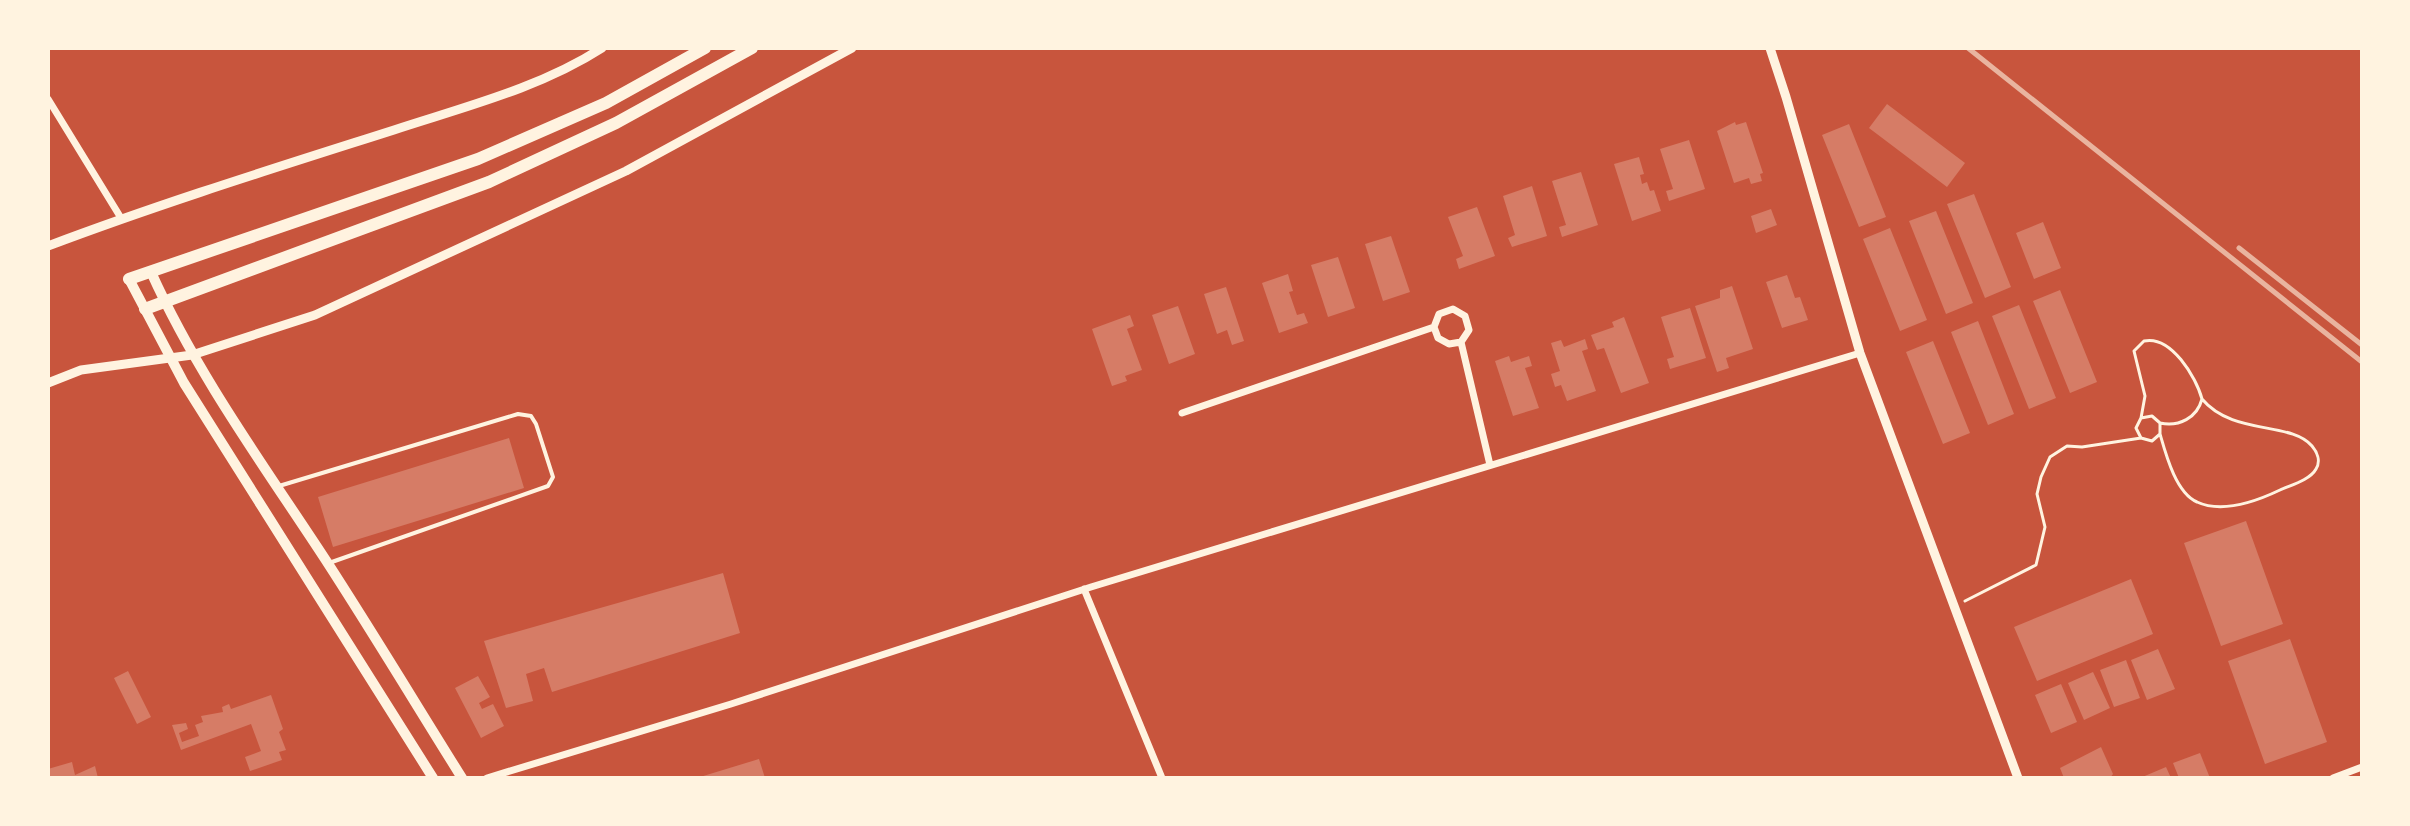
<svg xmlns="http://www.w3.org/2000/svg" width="2410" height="826" viewBox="0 0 2410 826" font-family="Lato,sans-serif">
<rect width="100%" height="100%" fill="#c8553d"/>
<path fill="#d67c66" d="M1887 104 1965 163 1947 187 1869 128Z
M1735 122 1736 125 1746 122 1763 173 1760 174 1762 181 1751 184 1749 178 1734 183 1717 131Z
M1849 124 1886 217 1859 227 1822 135Z
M1689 140 1705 189 1669 201 1666 191 1673 189 1660 149Z
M1639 157 1644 174 1640 175 1642 184 1647 182 1650 191 1654 190 1661 211 1632 221 1614 164Z
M1581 172 1598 225 1562 237 1559 227 1566 225 1552 181Z
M1532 186 1547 236 1512 247 1508 238 1515 235 1503 196Z
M1974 194 2011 287 1985 298 1947 204Z
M1477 207 1495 256 1459 269 1456 259 1463 256 1448 217Z
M1771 209 1777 225 1756 233 1751 216Z
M1936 211 1973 303 1946 314 1909 221Z
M2043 222 2061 268 2034 279 2016 233Z
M1890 228 1927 320 1900 331 1863 239Z
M1391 236 1410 292 1383 301 1365 244Z
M1338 257 1355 308 1328 317 1311 265Z
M1288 274 1293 291 1289 292 1297 315 1304 313 1308 323 1279 333 1262 283Z
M1787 275 1795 298 1800 297 1808 320 1782 328 1766 282Z
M1732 286 1753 349 1726 358 1729 368 1717 372 1695 306 1720 298V290Z
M1226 287 1244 341 1232 345 1227 330 1217 334 1204 294Z
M2060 290 2097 382 2070 393 2033 301Z
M2019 305 2056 398 2029 409 1992 316Z
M1178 306 1195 354 1169 364 1152 315Z
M1690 308 1706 358 1670 369 1667 359 1674 357 1661 317Z
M1130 315 1134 326 1127 329 1142 370 1125 376 1127 381 1112 386 1092 329Z
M1624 317 1649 383 1621 393 1604 348 1597 350 1591 335 1614 327 1612 322Z
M1978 321 2014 414 1988 425 1951 332Z
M1585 339 1588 349 1582 351 1596 391 1567 401 1561 385 1555 387 1551 374 1560 371 1551 343 1561 340 1564 347Z
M1933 341 1970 433 1943 444 1906 352Z
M1509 356 1511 362 1529 356 1532 366 1525 368 1539 408 1513 416 1495 361Z
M509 438 524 488 333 547 318 497Z
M2246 521 2283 624 2221 646 2184 543Z
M723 573 740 633 552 692 544 668 526 674 533 701 506 708 484 641Z
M2131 579 2153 634 2037 681 2014 627Z
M2290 639 2327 742 2265 764 2228 661Z
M2158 649 2175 689 2147 700 2131 660Z
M2126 660 2140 698 2114 707 2100 670Z
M128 671 151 717 137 724 114 678Z
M2093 672 2110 708 2084 720 2068 683Z
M478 676 490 697 479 703 482 709 493 704 504 726 481 738 455 688Z
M2061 684 2077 722 2051 733 2035 695Z
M271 695 283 729 279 732 286 750 279 752 282 760 250 771 245 757 261 751 251 724 181 750 172 725 186 723 188 729 179 733 182 742 199 736 195 725 203 722 201 716 223 712 222 707 229 704 231 709Z
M2101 747 2113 774 2110 778H2064L2060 768Z
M2200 753 2210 778H2179L2173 763Z
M759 759 765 778H701L700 777Z
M72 762 75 775 95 766 98 778H48V769Z
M2166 767 2171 778H2140Z"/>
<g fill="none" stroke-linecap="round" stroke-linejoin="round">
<path stroke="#fff3e0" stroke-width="3" d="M2152 416 2160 423V434L2152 441 2141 438 2136 428 2141 418Z
M2141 418 2145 396 2134 351 2144 341C2171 335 2196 377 2202 399 2197 418 2179 427 2160 423
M2160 434C2166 455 2176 493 2197 502 2223 514 2257 501 2280 490 2291 485 2310 480 2316 469 2321 461 2317 452 2312 446 2291 421 2233 436 2202 399
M1965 601 2036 565 2045 527 2037 494 2041 477 2050 457 2067 446 2082 447 2141 438"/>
<path stroke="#fff3e0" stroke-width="4" d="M279 486 518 414 531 416 536 424 553 477 548 486 329 563"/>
<path stroke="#fff3e0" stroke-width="7" d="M48 99 121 218
M1461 342 1449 344 1438 338 1434 327 1439 314 1453 309 1465 316 1469 330 1461 342 1490 465
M1182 413 1434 327
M1084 589 1162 778
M487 778 731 704 1091 587 1860 353
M2333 778 2362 767"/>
<path stroke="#fff3e0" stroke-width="9" d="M1770 48 1786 97 1860 353 2018 778
M48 246C162 203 278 167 394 130 464 107 540 88 602 48
M48 383 81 370 192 355 315 315 626 171 852 48"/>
<path stroke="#fff3e0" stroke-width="10" d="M151 272C198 376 265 467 327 562 373 633 417 706 462 778
M129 279 184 383 433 778"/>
<path stroke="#fff3e0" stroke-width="12" d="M129 279 478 159 606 103 705 48
M145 309 489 182 616 123 752 48"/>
<path stroke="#e9b49f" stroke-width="5" d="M1968 48 2362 362
M2239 248 2362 345"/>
</g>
<rect width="2410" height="826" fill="none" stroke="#fff3e0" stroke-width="100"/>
</svg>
